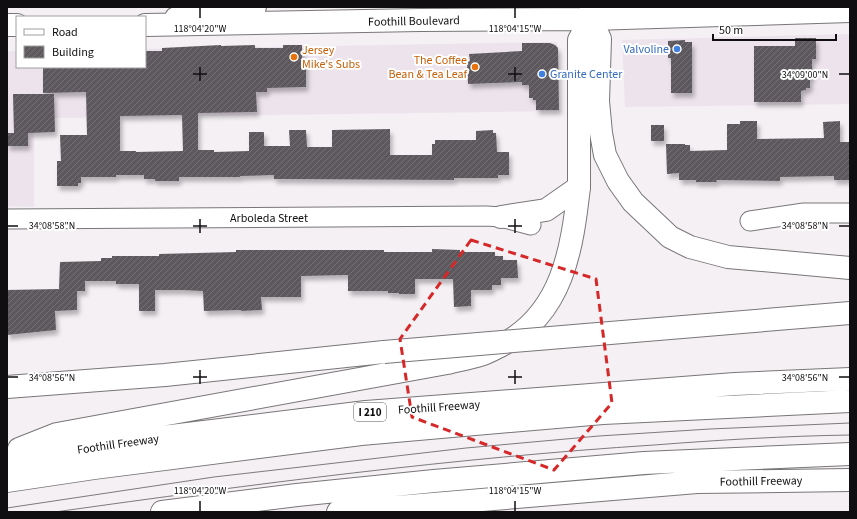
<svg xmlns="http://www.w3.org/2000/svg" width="857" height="519" viewBox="0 0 857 519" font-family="'Source Sans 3',sans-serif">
<defs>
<pattern id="building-hatch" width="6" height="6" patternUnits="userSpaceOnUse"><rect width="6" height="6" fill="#5d595d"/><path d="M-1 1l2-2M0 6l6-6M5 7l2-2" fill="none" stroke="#747074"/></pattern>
<filter id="shadow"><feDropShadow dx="2.5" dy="4.5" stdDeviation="2" flood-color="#0004"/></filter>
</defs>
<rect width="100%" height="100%" fill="#f4f0f4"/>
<path fill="#ede3ed" d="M850 34V104L625 107 622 40Z
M557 42 559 111 51 118 34 132V207L7 206V51H17V67H145V49Z"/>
<path fill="url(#building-hatch)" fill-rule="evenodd" filter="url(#shadow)" d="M795 38H816V59H812V78H810V88H806V90L801 91V102H754V46H795Z
M685 40V42H692V93H671V58H668V41Z
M522 43H550L555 45 558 48 559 110H536V100H533V98H529V85H522V82L468 84 467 62 470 61 469 54 522 51Z
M221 45V46L255 45V48H283V45H302V61H306V87L267 88V92H256L257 112 198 113V150H214V152L249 151V132H264V146H290L289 130H306L307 147H332V130L390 129V155H432V144H435V140H476V131L493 130V133H496L497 152H509V175H498V178H454V180L274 179V175L240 176V177H179V181H155V179H144V175H116V177H81V183H78V186H57V161H61L60 135H87L86 92 43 93V67H145V51H162V48ZM182 115 183 151 136 152V151H120V116Z
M13 94H54L55 132 28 133V146H7V133H14Z
M740 121H757V139L824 138 823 122 840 121V142H850V180H834V176L780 177V181L716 180 717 182H696V180H679V173L667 174 666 144H685V145H690V151L727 150V124H740Z
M651 125H664V141H651Z
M432 249 460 250V252H495V256H503V260H517L518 278H501V285H492V290H471V306L454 307 453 279H415V294H399V293H388V291H348V275L301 276V297H261L262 310 241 311V310L204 311 203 291 182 290H155V311H139V284H116V281H85V291H77V310L55 311 56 330 7 335V290L59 289 60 262 101 261V258H112V256H159V254L236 252V250H384V252H432Z"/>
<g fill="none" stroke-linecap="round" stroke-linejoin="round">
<g stroke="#797679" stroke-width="21">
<path id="minor" d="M7 219 486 216 501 217 531 225
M750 221 804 213H850"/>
</g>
<g stroke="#797679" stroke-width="24">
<path id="primary" d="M176 18 194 11 206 8 255 7
M7 25H17
M145 25 420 20 591 19 850 11
M501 217 546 210 579 187V40L591 19V7"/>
</g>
<g stroke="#797679" stroke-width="24">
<path id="motorway" d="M591 19 600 39 598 101 601 133 605 155 618 181 633 202 670 237 690 247 728 257 850 268
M586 335 850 313
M7 387 165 375 384 352
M19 449 57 434 447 363C459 360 471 358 483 354 489 352 496 348 502 345 563 313 572 249 579 187
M7 459 155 438 366 412 735 384 850 379
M7 481 94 468 361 434 603 413 850 401
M162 512 297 495 434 481 644 463 850 454
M338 512 697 482 850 480"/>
</g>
<use href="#minor" stroke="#fff" stroke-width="19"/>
<use href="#primary" stroke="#fff" stroke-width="22"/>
<use href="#motorway" stroke="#fff" stroke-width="22"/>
<path stroke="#7d7a7d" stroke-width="1" d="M7 508 214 477 466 448 599 436 710 429 850 423
M55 512C254 484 453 458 654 445 719 440 785 436 850 435"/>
<g stroke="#797679" stroke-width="24" stroke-linecap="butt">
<path id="motorway-bridge" d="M384 352 586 335"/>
</g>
<use href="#motorway-bridge" stroke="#fff" stroke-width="22"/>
</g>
<path fill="none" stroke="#d62828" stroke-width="3" stroke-dasharray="8 5" stroke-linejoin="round" d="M471 240 596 279 612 403 554 470 412 417 400 339Z"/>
<path fill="none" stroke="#100e10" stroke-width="1.5" d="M200 8V18M515 8V18M200 67V81M515 67V81M193 74H207M508 74H522M839 74H849M200 219V233M515 219V233M8 226H18M193 226H207M508 226H522M839 226H849M200 370V384M515 370V384M8 377H18M193 377H207M508 377H522M839 377H849M200 501V511M515 501V511"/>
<g fill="#3f7fe0" stroke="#fff" stroke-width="1.5">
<circle cx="677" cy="49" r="4"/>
<circle cx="542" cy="74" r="4"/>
</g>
<g fill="#e8710a" stroke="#fff" stroke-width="1.5">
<circle cx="294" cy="57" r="4"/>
<circle cx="475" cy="67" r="4"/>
</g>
<g text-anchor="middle" stroke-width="4" stroke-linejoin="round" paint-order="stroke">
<rect fill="#fff" stroke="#585658" stroke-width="1" x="354" y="403" width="32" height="18" rx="3"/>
<g font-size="11" font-weight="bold" fill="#100e10">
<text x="370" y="416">I 210</text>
</g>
<g font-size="12" fill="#100e10" stroke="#fff">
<text transform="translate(414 21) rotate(-1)" y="4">Foothill Boulevard</text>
<text x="269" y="222">Arboleda Street</text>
<text transform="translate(439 407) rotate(-4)" y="4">Foothill Freeway</text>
<text transform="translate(118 444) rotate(-8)" y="4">Foothill Freeway</text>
<text transform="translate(761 481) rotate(-1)" y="4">Foothill Freeway</text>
</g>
<g font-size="12" fill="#366cbe" stroke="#fff" text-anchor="end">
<text x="669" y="53">Valvoline</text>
<text x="550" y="78" text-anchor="start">Granite Center</text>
</g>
<g font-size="12" fill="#c56008" stroke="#fff" text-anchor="start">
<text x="302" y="54">Jersey<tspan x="302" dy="14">Mike's Subs</tspan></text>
<text x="467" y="64" text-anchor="end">The Coffee<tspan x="467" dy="14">Bean &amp; Tea Leaf</tspan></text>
</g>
</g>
<g font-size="10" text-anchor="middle" fill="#100e10" stroke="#fff" stroke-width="4" stroke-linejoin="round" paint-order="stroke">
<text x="200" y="32">118°04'20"W</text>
<text x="515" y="32">118°04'15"W</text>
<text x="805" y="78">34°09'00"N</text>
<text x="52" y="229">34°08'58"N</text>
<text x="805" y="229">34°08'58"N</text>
<text x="52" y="381">34°08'56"N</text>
<text x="805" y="381">34°08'56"N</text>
<text x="200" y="494">118°04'20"W</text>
<text x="515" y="494">118°04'15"W</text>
</g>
<rect width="857" height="519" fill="none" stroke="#100e10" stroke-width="16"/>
<rect x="16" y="16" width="130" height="52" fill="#ffffff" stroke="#9f9f9f"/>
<rect x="24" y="29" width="20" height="6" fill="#ffffff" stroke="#9f9f9f"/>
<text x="52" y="36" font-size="12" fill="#100e10">Road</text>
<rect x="24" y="46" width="20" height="12" fill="url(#building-hatch)" stroke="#9f9f9f"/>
<text x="52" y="56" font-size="12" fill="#100e10">Building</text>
<path d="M713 34v6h123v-6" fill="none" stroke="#100e10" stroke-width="2"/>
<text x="719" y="34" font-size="12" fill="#100e10" stroke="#ffffff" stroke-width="3" paint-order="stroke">50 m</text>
</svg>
